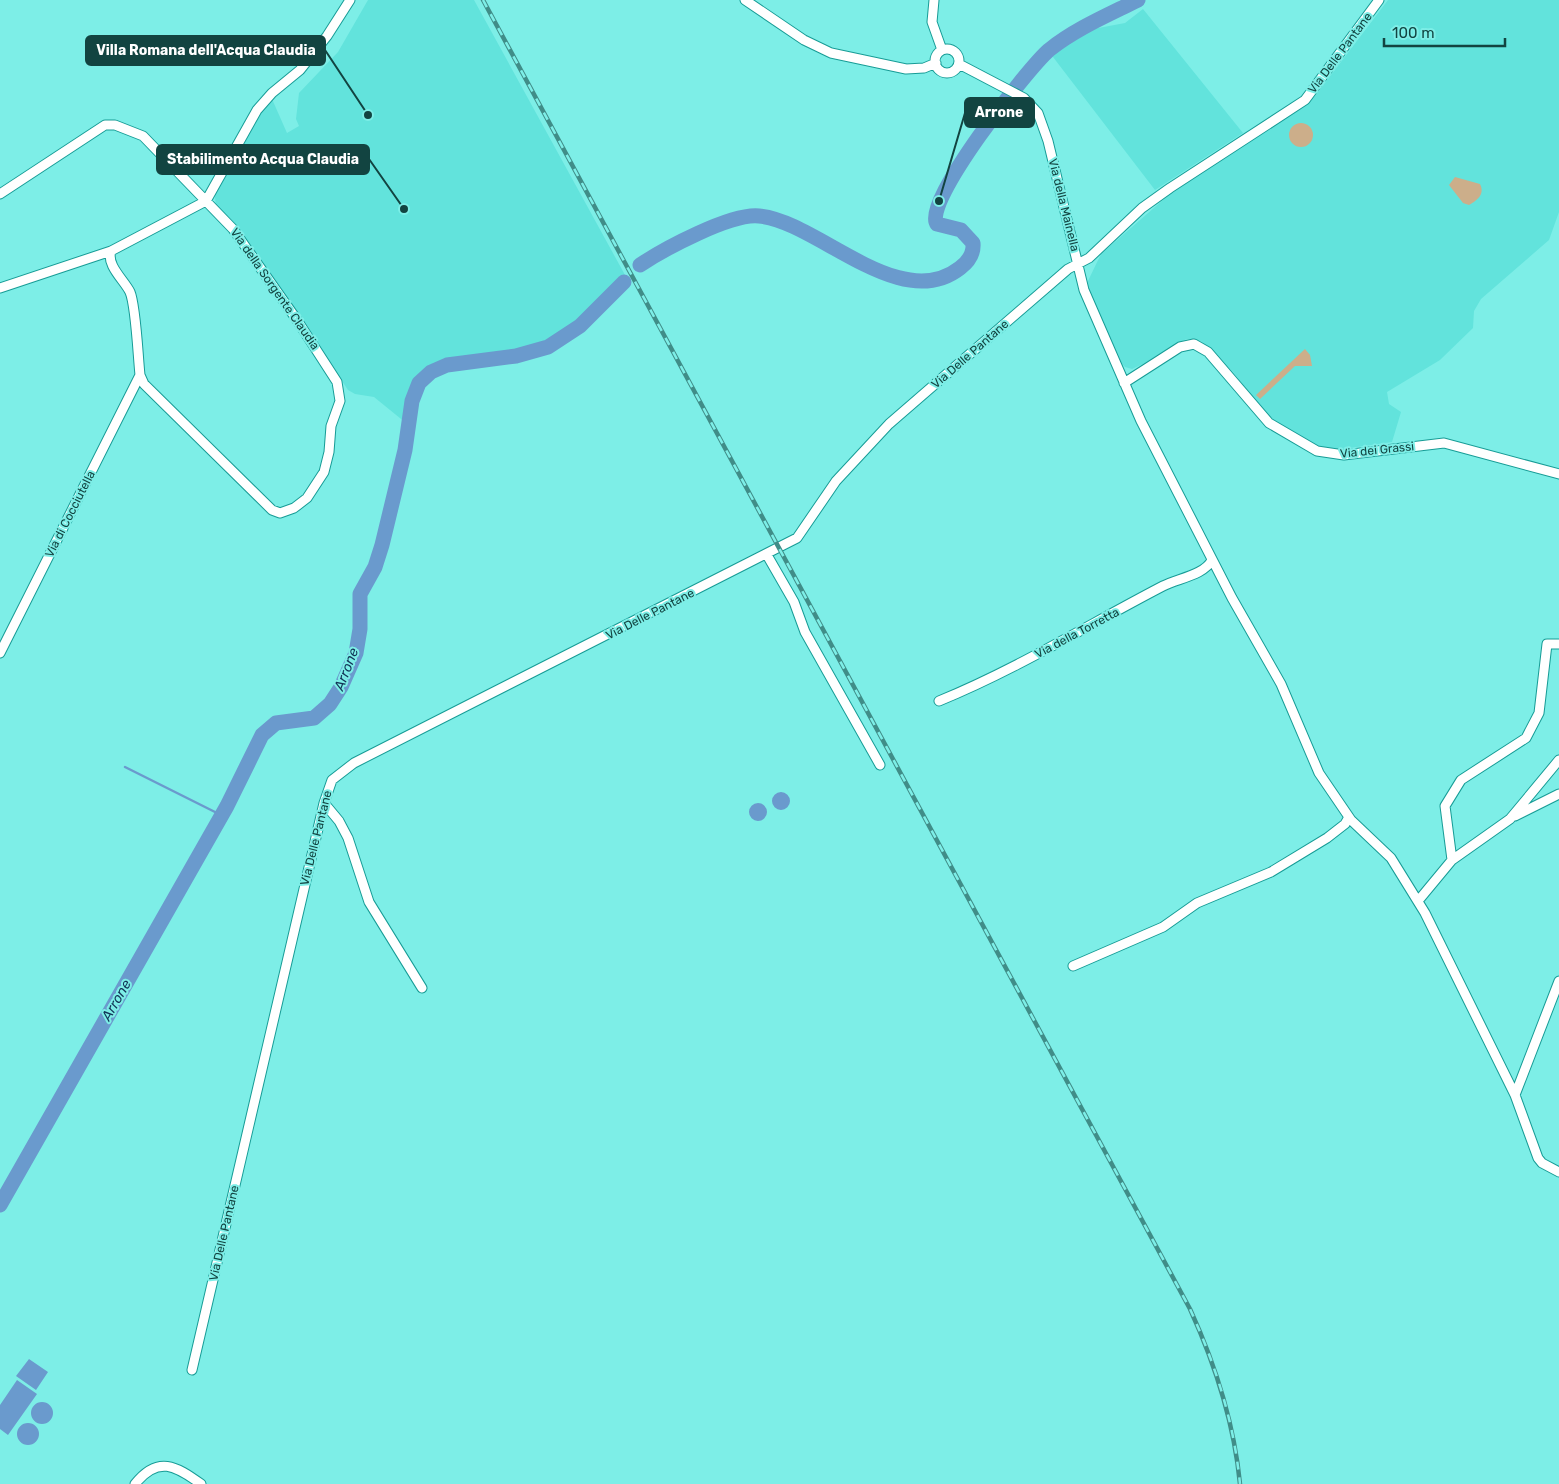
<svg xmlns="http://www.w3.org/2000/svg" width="1559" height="1484" viewBox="0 0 1559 1484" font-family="Rubik,sans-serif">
<rect width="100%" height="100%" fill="#7deee7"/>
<path fill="#62e3dc" d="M368 0H474L625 275 581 322 552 342 514 353 461 360 436 365 422 375 411 389 406 423 374 397 355 394 348 390 249 242 216 206 215 197 216 189 262 106 272 99 287 133 299 126 296 119 299 93 338 52Z
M1388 0H1559V212L1549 240 1481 299 1474 311 1473 328 1440 360 1387 392 1389 404 1401 412 1392 442 1343 449H1324L1282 427 1267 415 1233 372 1201 341 1187 339 1177 343 1143 364 1132 369 1125 367 1119 361 1087 290V283L1101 254 1171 193 1315 96Z
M1143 9 1243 133 1155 190 1053 57 1054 54 1082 34 1093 29 1125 23Z"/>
<path fill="#ccae8a" d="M1289 135a12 12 0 1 1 24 0a12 12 0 1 1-24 0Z
M1455 177 1480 184C1485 194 1478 200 1469 205L1463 203 1449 185Z
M1305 349 1310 355 1312 366H1295L1260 399 1256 395Z"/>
<path fill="#6a9acd" d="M772 801a9 9 0 1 1 18 0a9 9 0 1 1-18 0Z
M749 812a9 9 0 1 1 18 0a9 9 0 1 1-18 0Z
M29 1359 48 1372 36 1390 16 1376Z
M17 1380 37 1394 8 1435 0 1429V1405Z
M31 1413a11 11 0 1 1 22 0a11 11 0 1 1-22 0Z
M17 1434a11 11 0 1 1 22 0a11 11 0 1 1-22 0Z"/>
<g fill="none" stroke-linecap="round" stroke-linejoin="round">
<path stroke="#6a9acd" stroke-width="2.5" d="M125 767 221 815"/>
<path stroke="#6a9acd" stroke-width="15" d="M640 265C664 249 731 213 759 216 817 221 900 315 960 268 968 262 974 254 973 243L961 230 937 224C921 204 1028 68 1049 50 1075 29 1108 15 1138 0
M0 1205 227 806 262 735 276 723 314 718 330 704 341 687 356 653 360 629V594L375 567 382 545 405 450 412 401 419 383 431 372 447 365 516 356 548 347 580 326 624 282"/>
<g stroke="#179c96" stroke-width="11">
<path id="minor" d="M745 0 804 40 831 53 906 69 924 68 936 63
M934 0 932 22 942 50
M935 61a12 12 0 1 1 24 0a12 12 0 1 1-24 0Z
M959 64 1024 98 1038 113 1048 141 1084 290 1141 421 1232 598 1281 684 1319 773 1351 820 1391 858 1425 913 1515 1095 1538 1158 1542 1163 1559 1172
M0 194 105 125H115L143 136 233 229 297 320 337 382 340 401 331 426 329 452 324 472 307 498 294 508 280 513 272 510 144 384 140 375C138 357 136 306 130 292 124 280 106 265 111 251L206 201 257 110 272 93 300 70 327 36 350 0
M0 288 111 251
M1124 383 1180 347 1194 344 1208 352 1269 423 1317 451 1344 455 1444 443 1559 474
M767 555 794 602 805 632 880 765
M0 653 140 375
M939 701C1017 669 1088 625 1163 586 1179 578 1204 575 1212 560
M324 803 339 821 348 838 369 902 422 988
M1515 816 1559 794
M1452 860 1445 806 1461 780 1526 738 1539 713 1547 644H1559
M1418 901 1452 860 1510 819 1559 760
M1073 966 1163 927 1197 903 1271 872 1327 838 1345 824 1349 817
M1515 1095 1559 981
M192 1370 324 803 332 780 354 763 797 538 836 481 889 424 1068 269 1089 258 1142 208 1170 188 1305 100 1379 0
M135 1484C158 1455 176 1466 201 1484"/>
</g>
<use href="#minor" stroke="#fff" stroke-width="9"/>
<g stroke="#408d88" stroke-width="4.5">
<path id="rail" d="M483 0 1190 1309C1216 1366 1234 1422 1240 1484"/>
</g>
<use href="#rail" stroke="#7deee7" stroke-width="2.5" stroke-dasharray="8" stroke-linecap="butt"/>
</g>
<g text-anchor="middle" stroke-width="4" stroke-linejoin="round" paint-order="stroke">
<g font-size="12" fill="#124441" stroke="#7deee7">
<text transform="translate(1340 53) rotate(-53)" y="4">Via Delle Pantane</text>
<text transform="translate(1064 205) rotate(76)" y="4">Via della Mainella</text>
<text transform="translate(275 289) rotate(55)" y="4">Via della Sorgente Claudia</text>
<text transform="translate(970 354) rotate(-41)" y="4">Via Delle Pantane</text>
<text transform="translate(1377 450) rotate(-6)" y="4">Via dei Grassi</text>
<text transform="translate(70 514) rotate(-63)" y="4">Via di Cocciutella</text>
<text transform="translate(650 614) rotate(-27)" y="4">Via Delle Pantane</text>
<text transform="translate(1077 633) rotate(-28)" y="4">Via della Torretta</text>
<text transform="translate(316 838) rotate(-76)" y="4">Via Delle Pantane</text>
<text transform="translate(224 1233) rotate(-77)" y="4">Via Delle Pantane</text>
</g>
<g font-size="14" font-style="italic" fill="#123557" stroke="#7deee7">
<text transform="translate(346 669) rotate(-69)" y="5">Arrone</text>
<text transform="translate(116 1000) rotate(-60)" y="5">Arrone</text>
</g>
</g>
<path fill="none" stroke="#124441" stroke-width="2" d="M368 115L325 50M939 201L965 113M404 209L369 159"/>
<g fill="#124441" stroke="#7deee7" stroke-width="2">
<circle cx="368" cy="115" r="5"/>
<circle cx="939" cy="201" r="5"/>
<circle cx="404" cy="209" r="5"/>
</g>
<g fill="#124441" stroke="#124441" stroke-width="2">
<rect x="86" y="36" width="239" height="29" rx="5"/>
<rect x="965" y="98" width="69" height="29" rx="5"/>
<rect x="157" y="145" width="212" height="29" rx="5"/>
</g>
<g font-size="14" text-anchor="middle" font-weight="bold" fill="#fff">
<text x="206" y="55">Villa Romana dell'Acqua Claudia</text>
<text x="999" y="117">Arrone</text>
<text x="263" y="164">Stabilimento Acqua Claudia</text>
</g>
<path d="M1384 38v8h121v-8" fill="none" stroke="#124441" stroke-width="2.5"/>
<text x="1392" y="38" font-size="15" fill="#124441" stroke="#7deee7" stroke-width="4" paint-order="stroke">100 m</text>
</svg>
